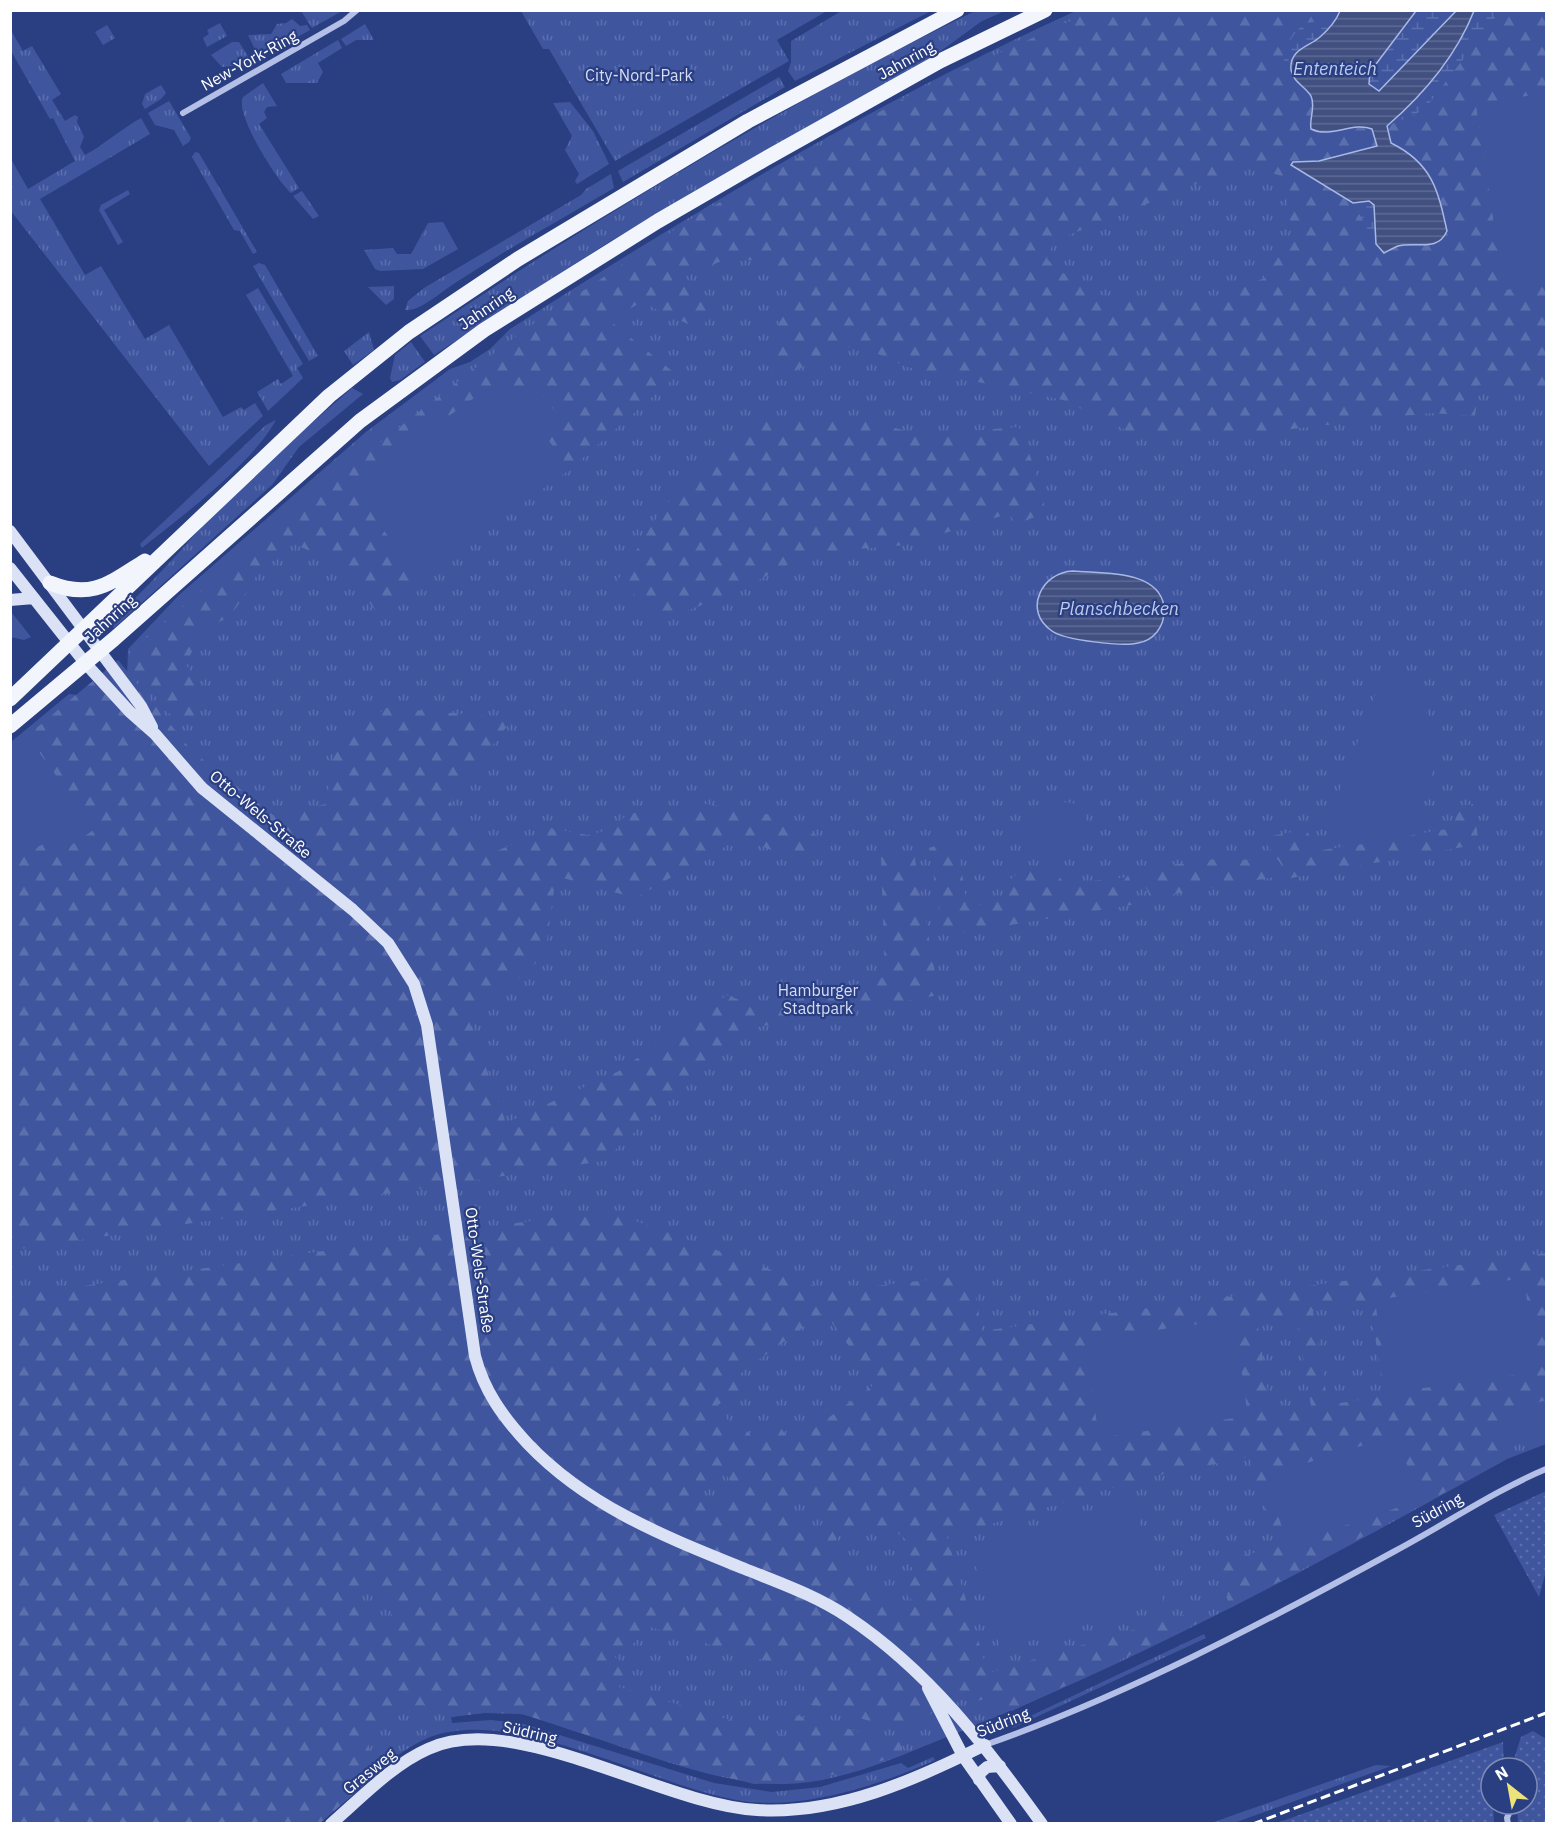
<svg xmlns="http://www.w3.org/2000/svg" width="1557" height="1834" viewBox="0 0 1557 1834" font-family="'IBM Plex Sans',sans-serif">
<defs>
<pattern id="grass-tufts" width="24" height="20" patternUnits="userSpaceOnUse" patternTransform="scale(1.5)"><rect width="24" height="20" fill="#3f569f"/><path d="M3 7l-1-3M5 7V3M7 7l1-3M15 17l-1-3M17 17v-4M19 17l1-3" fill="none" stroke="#5c6fad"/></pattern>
<pattern id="forest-firs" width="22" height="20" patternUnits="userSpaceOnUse" patternTransform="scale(1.5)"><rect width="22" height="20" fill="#3f569f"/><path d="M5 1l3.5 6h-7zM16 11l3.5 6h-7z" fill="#5c6fad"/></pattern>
<pattern id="wetland-marsh" width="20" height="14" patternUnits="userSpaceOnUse" patternTransform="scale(1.5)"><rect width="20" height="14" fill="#3f569f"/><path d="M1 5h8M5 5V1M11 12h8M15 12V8" fill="none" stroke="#5c6fad"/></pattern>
<pattern id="garden-dots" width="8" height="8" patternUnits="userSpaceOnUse" patternTransform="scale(1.5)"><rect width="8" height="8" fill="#3f569f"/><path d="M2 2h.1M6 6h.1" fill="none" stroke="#5c6fad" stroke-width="1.8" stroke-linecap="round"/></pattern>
<pattern id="water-rules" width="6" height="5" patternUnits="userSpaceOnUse" patternTransform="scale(1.5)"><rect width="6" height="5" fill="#415081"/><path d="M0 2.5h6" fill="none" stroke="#5e6a94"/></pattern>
</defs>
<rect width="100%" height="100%" fill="#2a3e82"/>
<path fill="url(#grass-tufts)" d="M843 10H931V11L795 81 788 71 791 62V41Z
M1078 10 1546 11V1444L1507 1459C1329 1558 1148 1657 959 1732 904 1754 844 1783 784 1784 722 1786 634 1750 574 1731 557 1725 537 1716 519 1714 497 1711 473 1713 451 1717L452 1723 491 1720 524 1724 714 1783 772 1792 820 1787 901 1763 908 1768 933 1757 935 1760C881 1785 802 1810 742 1801 654 1787 514 1705 430 1737 392 1752 351 1796 320 1823H11V742L69 694 108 698 127 678 128 649 179 595 366 432 450 369 470 362 490 349 510 329C693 212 879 100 1078 10Z
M301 11H342L312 28Z
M521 11H827L777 40 789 61 615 161 549 49H543Z
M975 11H1005L982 21 927 61 609 242 434 355 420 336C599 216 782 106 975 11Z
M292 19 300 26 307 25 310 30 259 58 248 35 271 34 277 24 286 23Z
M220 23 227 36 207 47 203 38 209 34 207 30Z
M365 24 374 40H356L346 46 341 39Z
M107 25 115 38 103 45 95 32Z
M12 32 23 51 32 46 61 94 52 100 65 121 75 115 78 117 77 122 84 137 80 147 85 155C105 144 121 129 141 118L150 134 40 199 85 275 101 266 145 339 169 325 223 417 241 407 244 410 255 403 263 416 209 466 11 211V159L28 189 75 161 53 118 50 119 11 51Z
M338 40 342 48 318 63 323 72 317 83H286L281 74Z
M232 42H239L251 61 244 65 222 67 211 55Z
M779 77 785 87 623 182 618 171Z
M263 83 277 106 267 107 264 112 267 118 259 124 299 188 291 193C277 181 234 113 243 97Z
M161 85 166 93 161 99 145 109 142 104 145 94Z
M169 101 191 138 189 142 183 146 174 130 155 125 148 113Z
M570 102 593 131 609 164 577 184 575 181 579 174 565 150 572 136 553 103Z
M195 152 199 153 257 252 253 254 240 231 234 230 192 157Z
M611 174 614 188C560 220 505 250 452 285 441 292 419 312 405 310L408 301 424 288 581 195 586 189Z
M128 190 130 194 104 210 123 242 118 245 99 210 101 205Z
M302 191 319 216 313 219 293 196Z
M443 222 458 249 423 269 380 271 375 269 364 250 393 248 397 254H411L428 223Z
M259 263 265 265 318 356 309 361 253 266Z
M394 286V299L386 305 368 287Z
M258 288 303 364 297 368 303 378 268 411 257 392 278 379 281 384 293 376 246 295Z
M369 332 374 350 353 365 344 351Z
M411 342 425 362 400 380 392 382 390 378 395 355Z
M352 388 363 394 299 447 272 485 114 628 110 623C141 593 170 563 198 531 244 479 300 434 352 388Z
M276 420C253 463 181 517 142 548L140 544 266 425Z
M12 613 31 637 24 640 11 637Z
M1204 1634 1206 1638 1013 1728 1011 1725Z
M1376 1765 1391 1766 1234 1823H1211Z"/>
<path fill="url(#forest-firs)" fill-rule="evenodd" d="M1092 11H1340L1296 81 1350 128 1364 126 1372 129 1377 146 1319 161 1293 162 1316 182 1375 205 1376 244 1384 253 1399 246 1433 245 1409 155 1391 143 1387 126 1416 11H1546V93L1476 104 1504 290 1546 284V392L1479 385 1475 416 1431 413 1257 433 1130 432 1063 400 907 367 856 344 771 381V346L796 270 751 260 719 262 685 277 711 300 703 331 641 302 610 321 677 375 569 470 542 431 564 415 558 416 538 388 543 384 519 396 505 376 449 416 442 407 400 437 406 447 352 485 418 578 417 592 380 616C352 581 337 560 293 544 253 564 256 585 230 615 226 619 220 621 215 624 199 635 193 648 186 665L201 684 199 718 193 725 178 724 128 662 130 652 328 483 524 330 694 217 922 88ZM1246 164 1284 177 1292 236 1265 278 1215 296 1109 299 1063 273 1047 259 1054 241Z
M842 415 923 435 1019 427 1035 469 1046 512 1016 525 1010 515 1001 516 905 545 810 553 734 593 662 620 618 580 662 509 747 422Z
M118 660 192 751 273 815 326 804 335 747 386 708 479 715 511 721 450 801 462 826 497 851 550 828 587 835 613 829 627 814 703 804 732 807 776 816 832 843 802 864 742 837 635 898 556 876 545 955 469 1021 506 1123 619 1071 727 995 762 1009 885 977 881 857 914 854 939 995 747 1029 603 1161 20 1249 16 1228H10V866L49 840 55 850 67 842 70 846 95 818 78 798 74 801 27 736Z
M1473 804 1479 844 1291 878 1262 838 1306 829 1317 851 1453 828 1459 806Z
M957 839 967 907 998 902 1011 879 1027 865 1053 869 1065 884 1129 877 1137 904 944 936 929 848Z
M1216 859 1263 860 1275 877 1150 898 1144 882 1164 866Z
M600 1211 613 1213 830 1291 972 1275 982 1331 1546 1253V1401L1497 1411 1507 1459 1230 1608 1221 1562 1277 1546 1249 1457 1149 1477 947 1537 988 1673 1190 1613 1200 1622 1012 1711 993 1705 986 1698 972 1703 964 1699 921 1718 904 1730 800 1702 808 1673 643 1625 638 1639 627 1649 618 1648 615 1657 626 1666 619 1687 788 1737 795 1715 902 1743V1755L807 1782 754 1784 679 1765 522 1714 485 1713 451 1717 447 1709C417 1697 349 1714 373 1757H386L389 1764 320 1823 11 1824 10 1310 28 1307 27 1294ZM1370 1302 1384 1396 1328 1405 1313 1311ZM824 1312 876 1383 793 1444 778 1425 759 1439H753L741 1422 733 1428 718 1405 745 1386 738 1375ZM1296 1315 1311 1406 1271 1412 1257 1320ZM721 1469 738 1490 711 1511 692 1492ZM805 1493 821 1500 826 1517 816 1532 802 1534 789 1527 784 1514 791 1498ZM860 1523 877 1537 887 1524 910 1543 899 1556 916 1571 906 1584 912 1589 907 1596 913 1601 908 1607 902 1601 896 1607 828 1549 844 1530 850 1535ZM375 1584 385 1590 390 1602 398 1603 385 1624 380 1617 364 1616 356 1605 359 1591 366 1586Z"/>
<path fill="url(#wetland-marsh)" d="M1416 11H1500L1428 105 1416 114 1387 126 1401 114 1456 11 1379 91 1369 84 1370 72Z
M1314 22 1328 28 1319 38 1303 45 1291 71 1296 81C1273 61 1287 41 1304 23Z
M1369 201 1375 205 1376 244 1353 203Z"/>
<path fill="url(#garden-dots)" d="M1546 1491V1571L1539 1597 1494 1515Z
M1533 1731 1546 1739V1823H1518L1517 1804H1527V1768H1514V1759L1521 1737Z
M1503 1742 1504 1768H1491L1494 1823H1277Z"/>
<path fill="#3f569f" d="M1546 93V284L1504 290 1476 104Z
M505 376 519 396 541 380 544 384 538 389 557 415 563 412 565 415 542 431 569 470 418 578 352 486 406 447 399 437 442 407 449 416Z
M1383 675 1414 685 1441 746 1413 835 1346 847 1326 826Z
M27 736 74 800 78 798 95 819 98 827 70 846 67 842 55 850 48 839 11 866V748Z
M1058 802C1064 802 1072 802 1077 805 1087 810 1091 843 1081 848 1074 852 1052 854 1043 855L1039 851H1032C1023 836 1020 825 1024 807Z
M1524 1278 1537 1372 1388 1393 1375 1300Z
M1234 1319 1248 1416 1099 1438 1085 1340Z
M1544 1401 1546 1439 1504 1447 1497 1411Z
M1396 1435 1420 1500 1288 1545 1265 1476Z
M1132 1498 1163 1600 1001 1650 970 1548Z"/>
<path fill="url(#water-rules)" stroke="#a8b8e6" stroke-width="1.5" d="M1340 11H1416L1370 72 1369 84 1379 91 1456 11H1474C1456 56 1424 94 1387 126L1391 143C1432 163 1438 190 1447 231 1437 253 1416 241 1398 246 1393 248 1388 251 1384 253L1376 244 1374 205 1369 201 1353 203 1291 165 1293 162 1319 161 1377 146 1372 129C1352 121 1332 139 1311 129 1309 118 1316 107 1311 96 1306 87 1293 82 1291 70 1289 49 1309 47 1320 37 1328 30 1336 21 1340 11Z
M1073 571C1101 574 1158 569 1164 606 1165 615 1163 624 1157 632 1152 638 1145 642 1138 643 1123 647 1064 640 1052 631 1022 611 1042 572 1073 571Z"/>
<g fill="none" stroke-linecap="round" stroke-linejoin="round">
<path stroke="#b3bfe6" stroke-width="6" d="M183 113 344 21 357 10
M985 1745C1125 1696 1265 1622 1395 1551 1444 1525 1496 1490 1546 1469
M1508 1824 1507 1818 1513 1804"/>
<path stroke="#dce2f6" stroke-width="12" d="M10 531 141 706 152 727
M10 568 86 664 130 712 155 734 202 788 353 910 388 943 414 984 427 1025 475 1356C484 1391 503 1417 528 1444 588 1507 666 1537 745 1569 780 1583 817 1596 848 1617 929 1671 986 1746 1042 1824
M10 600 34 598
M928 1688 963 1756 1011 1824
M979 1780 980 1773 987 1767 1000 1766
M331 1824C361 1798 392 1765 428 1749 515 1709 662 1805 757 1810 837 1815 915 1780 985 1745"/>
<path stroke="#f3f5fd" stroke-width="15" d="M50 583C92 600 110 583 145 561
M10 699 329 396 409 332 518 259 748 121 957 10
M10 726 114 639 360 421 484 330 658 221 765 159 940 61 1045 10"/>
<path stroke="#fff" stroke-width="3" stroke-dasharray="10 4.5" stroke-linecap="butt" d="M1253 1824 1546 1713"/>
</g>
<g text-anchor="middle" stroke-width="4.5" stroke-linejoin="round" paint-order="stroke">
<g font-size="16" fill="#fff" stroke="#2a3e82">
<text transform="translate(249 60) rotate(-29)" y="6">New-York-Ring</text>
<text transform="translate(906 60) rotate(-29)" y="6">Jahnring</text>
<text transform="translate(486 308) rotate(-34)" y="6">Jahnring</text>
<text transform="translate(110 618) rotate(-42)" y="6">Jahnring</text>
<text transform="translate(261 814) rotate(40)" y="6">Otto-Wels-Straße</text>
<text transform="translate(480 1270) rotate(82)" y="6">Otto-Wels-Straße</text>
<text transform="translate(1437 1510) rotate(-29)" y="6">Südring</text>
<text transform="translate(1003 1722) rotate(-21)" y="6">Südring</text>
<text transform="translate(530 1732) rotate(13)" y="6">Südring</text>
<text transform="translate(369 1771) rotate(-39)" y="6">Grasweg</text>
</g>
<g font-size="16" fill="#d6ddf5" stroke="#2a3e82">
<text x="639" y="81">City-Nord-Park</text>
<text x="818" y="996">Hamburger<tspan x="818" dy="18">Stadtpark</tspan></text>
</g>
<g font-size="18" font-style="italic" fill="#becaed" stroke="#2a3e82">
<text x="1335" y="75">Ententeich</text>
<text x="1119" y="615">Planschbecken</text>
</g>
</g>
<rect width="1557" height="1834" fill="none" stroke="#ffffff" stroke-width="24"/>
<g transform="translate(1509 1786) rotate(329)"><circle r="28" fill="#2a3e82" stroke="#7f8bb4" stroke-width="1.5"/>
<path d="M0-4.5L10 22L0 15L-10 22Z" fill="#ece37b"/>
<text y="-9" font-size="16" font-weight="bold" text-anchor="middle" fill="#ffffff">N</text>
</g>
</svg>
